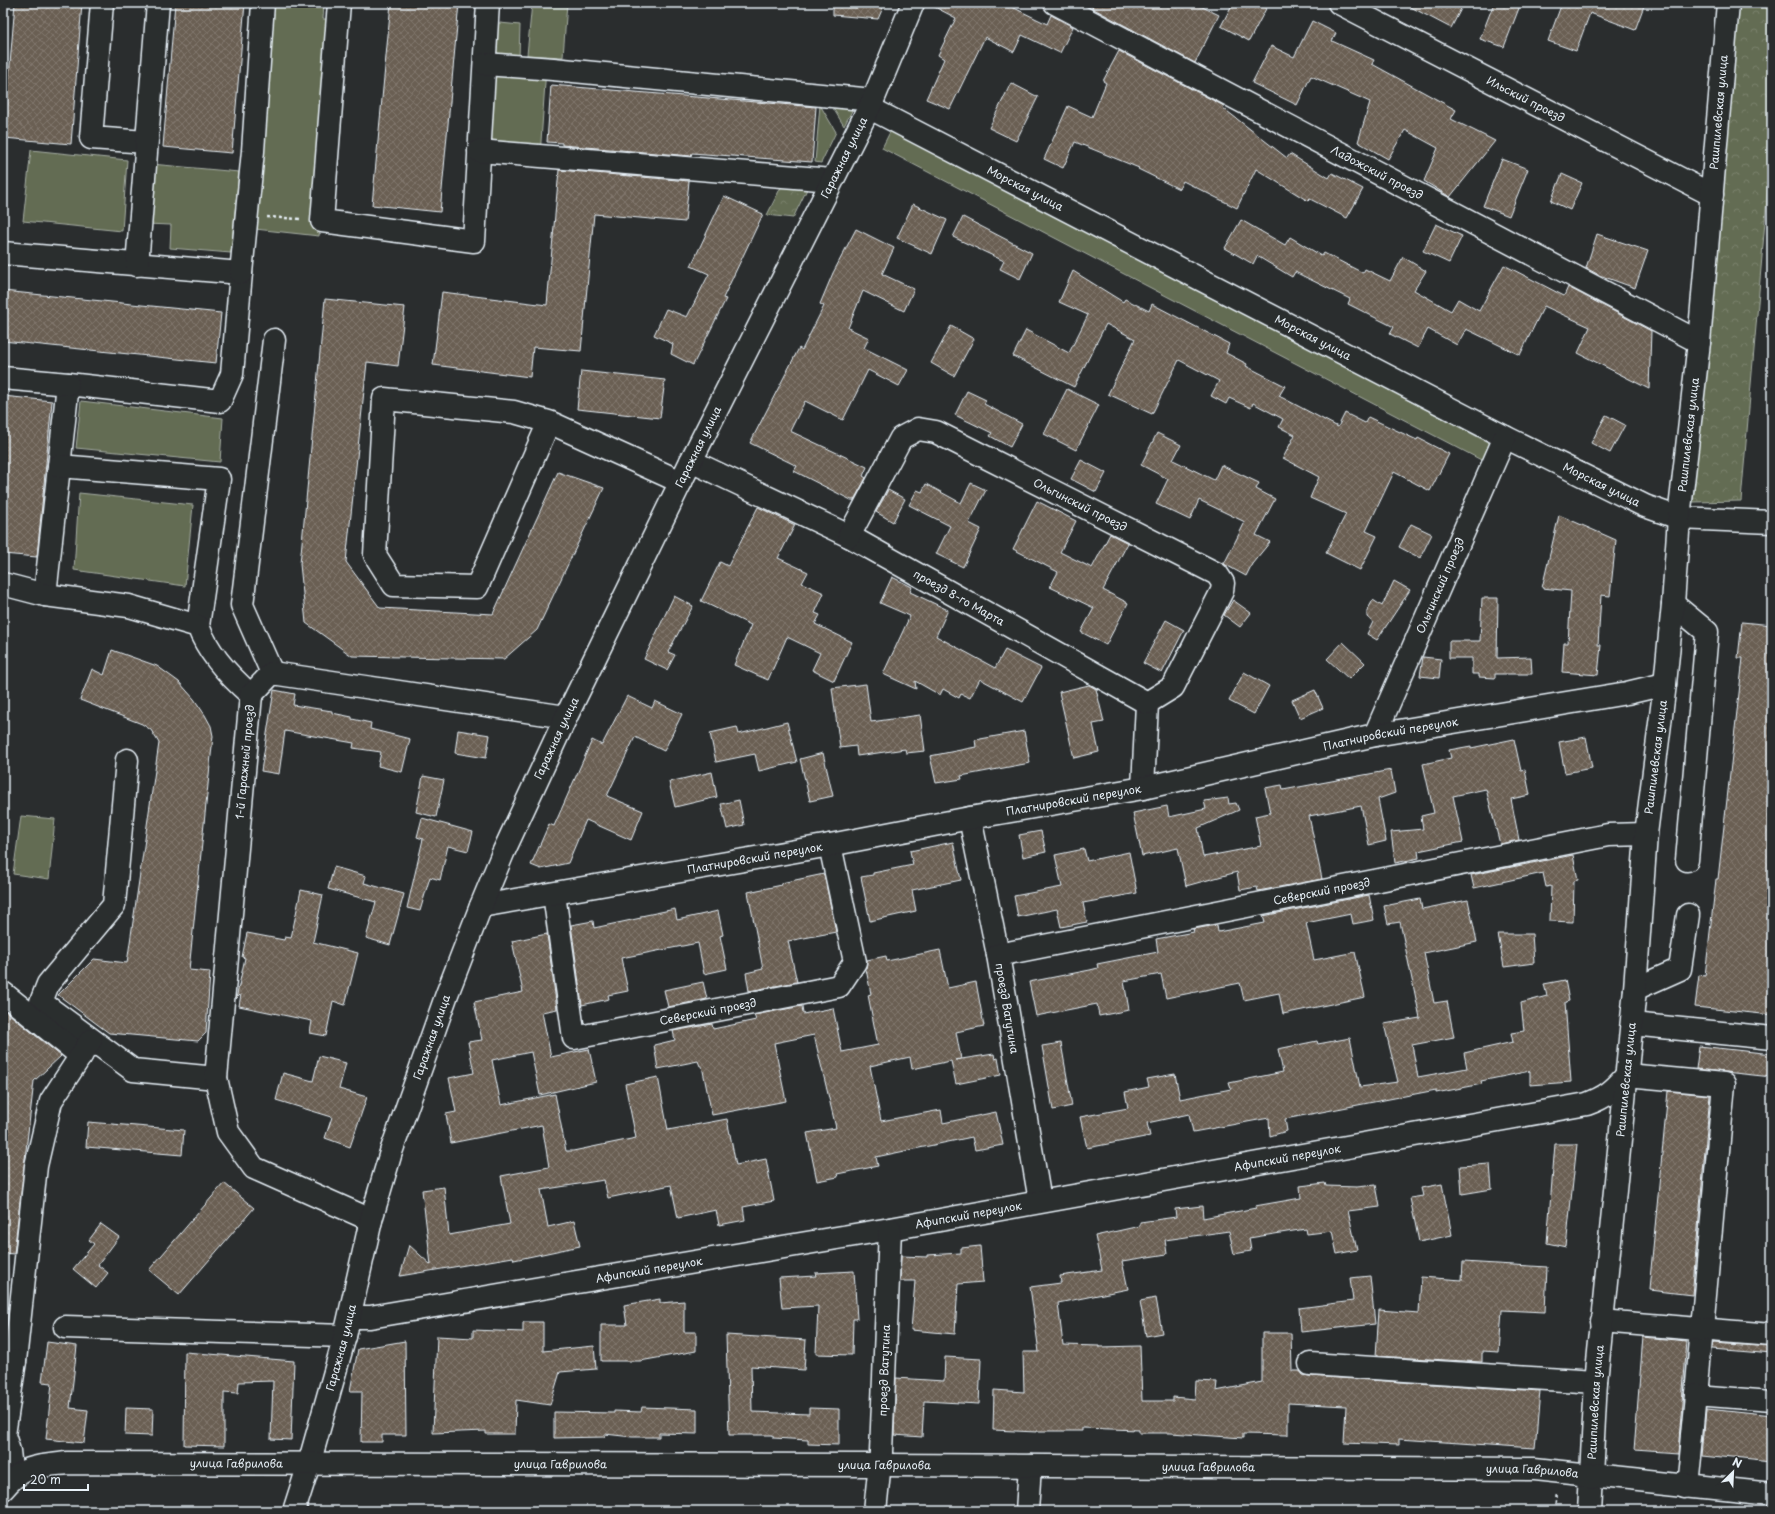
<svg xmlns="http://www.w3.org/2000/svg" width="1775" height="1514" viewBox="0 0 1775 1514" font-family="'Playpen Sans',sans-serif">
<defs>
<pattern id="forest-crowns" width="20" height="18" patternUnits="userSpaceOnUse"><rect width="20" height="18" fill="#646c52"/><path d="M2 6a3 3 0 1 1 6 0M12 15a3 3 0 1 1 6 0" fill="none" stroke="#7a816c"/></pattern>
<pattern id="building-cross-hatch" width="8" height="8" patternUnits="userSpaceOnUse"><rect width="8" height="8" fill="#6b5f52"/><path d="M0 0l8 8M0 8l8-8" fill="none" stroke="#80766c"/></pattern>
</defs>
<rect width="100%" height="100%" fill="#2a2d2e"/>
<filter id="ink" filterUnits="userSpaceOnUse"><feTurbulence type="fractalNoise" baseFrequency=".025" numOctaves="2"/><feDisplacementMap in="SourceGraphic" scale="8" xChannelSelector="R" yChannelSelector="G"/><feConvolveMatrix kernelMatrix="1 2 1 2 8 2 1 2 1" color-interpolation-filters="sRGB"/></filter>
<g filter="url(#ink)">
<path fill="#646c52" stroke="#a6aea5" d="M263 3H324L323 19H338L327 159 319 236 246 228Z
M532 3H567L563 57 527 55Z
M490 22 520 25 519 57 488 54Z
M485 64 546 68 540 156 479 151Z
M828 100 856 103 844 126Z
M820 105 836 132 821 163 815 162Z
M892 128 1495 446 1487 463 882 148Z
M31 150 127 160 122 231 23 221Z
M151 164 239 172 231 253 170 248 171 225 145 224Z
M81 401 223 418 220 462 76 448Z
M79 493 193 505 185 586 74 570Z
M21 816 55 819 49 879 13 874Z"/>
<path fill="url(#forest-crowns)" stroke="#a6aea5" d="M1737 3H1772V140L1741 501 1693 502Z
M784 181 810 183 793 218 767 215Z"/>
<path fill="url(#building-cross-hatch)" stroke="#e8f1f8" d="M15 3H82L71 144 4 138Z
M175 3H245L232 153 163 147Z
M391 3H459L440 212 372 205Z
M833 3H885L878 19 833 15Z
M927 3H1004L1047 24 1051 15 1073 27 1060 53 1022 35 1014 52 985 37 950 109 926 99 944 59 938 55 956 18Z
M1094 3H1194L1219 15 1195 63 1092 8Z
M1233 3H1269L1249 41 1221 26Z
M1403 3H1464L1451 28Z
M1494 3H1521L1504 47 1480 39Z
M1562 3H1645L1635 30 1590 13 1576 51 1548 41Z
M1312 21 1336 33 1332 41 1374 60 1372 64 1456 110 1451 119 1495 141 1450 197 1424 181 1438 148 1405 130 1388 159 1358 142 1370 102 1311 76 1297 105 1252 83 1271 46 1294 57Z
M1119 51 1224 106 1223 108 1287 158 1290 154 1329 178 1332 173 1363 189 1347 218 1310 199 1308 201 1256 169 1237 208 1183 181 1179 189 1138 169 1139 168 1075 142 1063 168 1044 159 1068 106 1092 117 1106 83 1103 81Z
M1011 83 1038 97 1016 141 989 128Z
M551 85 816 107 812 162 692 153 691 156 562 145V143L547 142Z
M1502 159 1528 169 1509 216 1483 206Z
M559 170 689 181 685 222 594 214 581 351 533 347 530 377 433 365 442 292 547 305Z
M1562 174 1582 183 1570 210 1551 201Z
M724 196 763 214 723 298 726 299 693 365 671 354 673 344 654 335 666 309 687 317 709 274 691 266Z
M913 204 947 220 932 254 897 238Z
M963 217 1032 253 1020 279 1000 269 1004 261 953 237Z
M1241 220 1285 245 1290 237 1322 256 1324 253 1363 273 1365 269 1390 281 1403 257 1426 271 1414 290 1451 311 1458 299 1479 311 1504 265 1564 296 1568 287 1651 331 1649 389 1578 353 1590 327 1544 306 1520 355 1466 329 1457 345 1428 329 1418 348 1390 334 1394 327 1348 304 1350 299 1295 272 1292 277 1257 256 1253 264 1225 248Z
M1436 224 1462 236 1449 263 1423 251Z
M856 229 894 248 882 274 914 289 904 311 863 291 848 328 869 338 864 348 908 370 899 386 868 370 843 420 805 401 790 431 867 467 863 476 866 478 854 500H851L794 471 797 466 750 443 799 348 802 350 824 306 820 304 833 273Z
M1597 234 1648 251 1635 288 1599 275 1586 268Z
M1073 271 1123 302 1125 299 1149 311 1152 304 1229 344 1226 353 1247 364 1246 366 1285 386 1279 396 1338 427 1345 413 1365 423 1368 417 1417 440 1418 438 1449 454 1430 491 1394 472 1366 531 1377 536 1360 570 1326 553 1346 514 1310 498 1319 477 1283 458 1295 435 1279 427 1283 419 1253 403 1251 408 1229 398 1226 404 1211 396 1219 381 1179 360 1152 414 1108 394 1135 339 1106 324 1074 387 1013 356 1026 330 1069 353 1088 315 1059 302Z
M3 291 221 313 216 363 3 341Z
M325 299 405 307 398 366 367 362 346 562 380 608 493 614 558 472 604 488 537 630 504 659 352 656 306 623 300 564Z
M951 326 974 339 954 376 931 363Z
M581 371 665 380 660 418 577 409Z
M1067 389 1099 405 1076 450 1044 434Z
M967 391 986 400 984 404 1022 424 1010 447 990 436 992 433 955 415Z
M3 396 52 401 37 557 3 554Z
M1606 415 1625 425 1610 453 1591 443Z
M1157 433 1181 445 1173 460 1214 480 1221 465 1259 483 1256 489 1275 499 1256 535 1270 542 1252 564 1246 576 1224 564 1245 522 1199 500 1190 520 1156 504 1168 479 1141 465Z
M1081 460 1106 473 1096 492 1071 479Z
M971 483 986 490 969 523 981 529 963 567 936 554 950 526 909 505 917 490 922 492 926 484 961 503Z
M888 490 905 499 893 522 876 512Z
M1037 501 1076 521 1060 552 1092 568 1110 534 1128 543 1103 590 1128 603 1106 645 1081 632 1094 608 1050 587 1058 572 1013 549Z
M758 507 795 525 778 558 808 572 802 583 824 593 815 613 820 615 815 624 852 642 834 681 812 670 820 653 787 637 768 680 734 665 751 625 701 601 720 562 728 566Z
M1559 515 1616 540 1610 596 1601 595 1598 645H1601L1598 675 1562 672 1564 643H1568L1571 591 1542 588Z
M1411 524 1432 534 1420 558 1399 547Z
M892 577 912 587 910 592 948 610 936 636 995 668 1005 650 1041 668 1023 702 980 679 970 698 961 694 959 698 943 689 940 695 915 681 916 689 883 674 910 616 880 603Z
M1394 581 1410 590 1377 640 1367 634 1373 622 1367 617V611L1373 600 1382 606Z
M674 596 693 606 668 652 675 655 667 670 644 659Z
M1482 598H1498L1497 658 1531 657 1532 674H1495V678L1479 677V674H1472V658H1449V641H1480Z
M1233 600 1251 613 1240 627 1224 615Z
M1166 620 1184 630 1162 673 1143 663Z
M1742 622 1772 625V1015L1695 1007 1699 975 1705 976 1716 879H1718L1743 658H1738Z
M1343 642 1365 663 1349 679 1327 659Z
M112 650 157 666 179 682 194 699 205 715 211 726 213 736 189 970 210 972 206 1033 198 1041 109 1033 58 995 94 959 127 963 159 743 151 730 142 724 80 700 92 669 104 675Z
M1423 657 1441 659 1439 678 1420 676Z
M1244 672 1269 686 1254 714 1229 701Z
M866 684 871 722 920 715 925 751 906 753 905 749 857 756 856 746 840 748 832 688Z
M1089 685 1096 689 1104 722 1093 724 1099 752 1074 758 1059 692Z
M274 690 295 694 293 705 332 711V713L352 717V719L371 723 370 729 410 739 402 772 378 766 381 752 353 748 354 743 285 731 279 774 261 771Z
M1315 690 1323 708 1300 718 1292 700Z
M627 696 652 708 655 701 682 714 664 751 635 737 607 796 643 811 631 840 586 820 568 863 541 869 531 865 549 824 554 826 592 740 602 745Z
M787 722 797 762 759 771 755 754 716 762 710 733 737 727 739 734Z
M458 730 490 735 486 758 455 753Z
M1024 731 1030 763 961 776 962 779 936 783 930 756 976 747 975 740Z
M1586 737 1592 768 1565 773 1559 742Z
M1514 739 1521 771 1525 770 1530 795 1511 799 1519 840 1500 844 1486 789 1453 796 1463 842 1418 851 1419 858 1395 863 1391 832 1423 829 1421 816 1434 813 1423 764 1451 758 1449 750 1471 746V748Z
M823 753 833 796 810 801 800 759Z
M1391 770 1395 793 1378 799 1386 841 1369 845 1361 806 1309 816 1322 879 1258 891 1257 887 1240 890 1237 872 1186 886 1178 848 1142 856 1133 813 1167 806 1169 817 1206 809 1204 801 1228 798 1229 804 1236 803 1239 810 1198 828 1203 857 1261 846 1255 816 1270 813 1265 788 1282 785 1283 790Z
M712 772 717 797 675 807 669 782Z
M423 776 444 780 436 817 416 812Z
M739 800 744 825 727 829 721 804Z
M422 818 473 832 468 851 448 846 440 880 430 877 420 911 407 908 423 839 417 837Z
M1041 831 1046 852 1023 857 1019 835Z
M953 842 961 880 912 890 916 911 870 921 861 877 873 875V873L913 865 910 851Z
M1084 849 1087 861 1129 852 1137 893 1083 903 1087 922 1061 927 1057 909 1018 917 1014 896 1062 887 1055 855Z
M1573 855 1578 880 1574 881 1573 922 1550 921 1551 886 1546 887 1543 873 1474 888 1471 875Z
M334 867 366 876 364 883 404 894 390 945 366 938 376 902 328 889Z
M824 874 836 932 788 941 797 982 749 991 746 973 763 969 748 892 782 885 781 883Z
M301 890 323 895 313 942 358 953 345 1005 333 1001 326 1036 310 1033 312 1021 239 1006 241 994 236 999 245 958 242 957 247 933 284 940 285 937 291 938Z
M1369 895 1374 920 1353 924 1351 914 1306 923 1314 960 1355 952 1365 997 1283 1014 1279 993 1244 1000 1240 983 1166 998 1161 974 1124 981 1129 1010 1099 1016 1097 1004 1036 1016 1029 982 1090 970 1098 968 1097 964 1158 952 1156 939 1194 932 1193 929 1217 925 1218 932 1265 923 1263 916Z
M1420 899 1422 909 1468 900 1477 942 1424 953 1434 1003 1447 1001 1454 1037 1412 1045 1418 1077 1467 1068 1464 1053 1513 1042 1511 1033 1524 1031 1521 1003 1547 996 1544 984 1565 980 1569 1001 1565 1002 1571 1082 1530 1085V1071L1481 1081 1482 1084 1436 1093V1090L1285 1119 1287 1131 1270 1136 1269 1118 1193 1132 1189 1114 1147 1123 1150 1136 1087 1148 1080 1117 1128 1108 1125 1092 1149 1087 1147 1079 1175 1074 1180 1099 1231 1089 1229 1083 1283 1072 1278 1049 1317 1041 1318 1044 1350 1038 1360 1087 1398 1082 1384 1024 1420 1018 1400 922 1388 924 1384 906Z
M675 909 677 920 718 911 723 935 720 936 727 969 704 974 698 943 621 958 628 991 608 995 609 999 582 1005 571 925 593 921 594 928 641 918V916Z
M547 934 557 1009 542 1012 551 1057 589 1049 596 1082 540 1095 531 1052 492 1060 501 1105 555 1094 566 1151H573L636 1138 625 1084 658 1077 668 1130 727 1119 736 1165 766 1159 774 1201 743 1207 745 1220 719 1225 716 1210 678 1218 671 1185 608 1198 604 1180 541 1190 548 1227 574 1221 580 1246 514 1260 513 1257 400 1276 409 1245 431 1265 422 1190 444 1187 449 1235 510 1224 501 1176 549 1167 542 1125 451 1143 446 1114 456 1112 449 1078 474 1073 468 1042 482 1040 474 1002 523 992 512 941Z
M1498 934H1532L1534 963 1504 967Z
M940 950 948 988 976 982 984 1026 956 1032 961 1059 955 1060 994 1054 995 1059 998 1058 1001 1075 956 1084 951 1061 912 1069 910 1057 870 1066 881 1121 941 1110 943 1123 996 1112 1003 1145 975 1150 972 1137 876 1157 878 1166 837 1174 838 1177 817 1181 807 1133 836 1128 814 1035 774 1043 786 1101 712 1115 702 1066H700L698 1061 658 1069 654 1045 675 1040 673 1031 712 1024 713 1029 756 1020 754 1015 802 1006 803 1014 833 1008 842 1052 878 1045 868 995 871 994 866 969 867 960 886 956 887 961Z
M703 982 707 999 668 1007 664 990Z
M3 1009 61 1056 34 1081 14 1254 3 1253Z
M1061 1043 1072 1106 1053 1110 1042 1046Z
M1699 1046 1772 1054V1077L1696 1069Z
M319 1056 346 1063 339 1089 367 1097 350 1147 325 1138 332 1117 276 1100 283 1073 313 1081Z
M1668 1091 1710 1095 1692 1295 1649 1290Z
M88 1122 184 1130 182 1155 86 1147Z
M1555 1144H1577L1566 1247 1547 1243Z
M1490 1164 1492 1189 1462 1194 1460 1166Z
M224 1183 254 1208 179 1295 149 1270Z
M1325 1183 1326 1186 1357 1187 1376 1185 1380 1207 1348 1211 1357 1250 1337 1254 1332 1231 1307 1234 1306 1229 1249 1238 1251 1251 1234 1254 1229 1231 1165 1240 1167 1254 1122 1261 1128 1289 1058 1303 1063 1345 1099 1346V1347L1140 1346 1142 1401H1173V1397L1195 1399 1196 1381 1217 1382 1216 1391 1262 1382V1333H1291L1292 1371H1300L1303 1375 1309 1376 1540 1391 1535 1448 1399 1439V1445L1344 1443 1346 1406 1288 1403V1435L1243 1434V1438L1171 1433H1139V1430L1082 1428V1431H1037V1432L993 1430 994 1390 1024 1392 1023 1352H1039L1030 1287 1061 1283 1060 1276 1102 1270 1095 1236 1140 1226V1222L1176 1217 1175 1209 1202 1206 1203 1218 1256 1208 1255 1206 1301 1198 1300 1186Z
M1442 1184 1452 1235 1419 1242 1410 1198 1423 1196 1421 1188Z
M101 1224 119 1237 98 1265 108 1273 96 1288 73 1269 94 1244 89 1240Z
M980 1246 983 1282 958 1284 955 1334 911 1330 915 1281H900L901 1256 927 1257V1255L961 1253V1248Z
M1463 1262 1547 1267 1545 1312 1502 1310 1499 1352 1482 1351V1362L1376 1356 1379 1310 1419 1313 1421 1277 1462 1280Z
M854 1271 857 1319H853L852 1355 816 1354 818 1306 782 1308 779 1278 816 1276 815 1273Z
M1370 1276 1375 1324 1301 1332 1299 1308 1353 1301 1350 1278Z
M1156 1298 1162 1333 1146 1336 1140 1301Z
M660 1299V1303L684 1301V1332H696V1351L640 1361H601V1325H627L624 1305Z
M523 1322H543V1351L594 1346 596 1369 560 1372 550 1405 516 1400 515 1434H486V1431L433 1433 437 1336 473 1338V1330L523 1332Z
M726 1335 806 1340 804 1370 751 1366 752 1412 809 1414V1408L839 1409V1445L808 1444V1440L773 1438V1435H729Z
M1643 1337 1687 1341 1678 1453 1634 1450Z
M405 1341 406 1435H382V1442H361L362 1391H350L358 1349Z
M47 1342 77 1346 70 1408 88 1410 84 1443 46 1439 52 1383 42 1382Z
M1713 1343 1772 1347V1354L1713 1349Z
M185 1352 294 1361 291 1440 271 1439 273 1381 239 1382 238 1393 224 1392V1446L184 1445Z
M945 1357 981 1359 979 1404 924 1401 922 1437 894 1435 896 1378 944 1381Z
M642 1407 697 1409V1434L659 1433V1437H632L605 1434V1437L554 1438V1412L614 1413V1411L641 1412Z
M126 1408 153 1409 152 1436 125 1435Z
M1707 1410 1772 1417V1462L1703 1455Z"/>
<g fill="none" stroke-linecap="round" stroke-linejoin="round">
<g stroke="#e8f1f8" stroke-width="25">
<g id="minor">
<path d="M102 3 91 138 146 142"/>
<path d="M339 3 322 221 474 241 488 3"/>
<path id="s1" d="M1055 3 1699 342"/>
<path id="s2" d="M1339 3 1712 195"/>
<path d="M485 64 553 69 873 100"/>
<path id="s3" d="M868 107 1505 437 1645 506 1679 518 1772 522"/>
<path d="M479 151 832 180"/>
<path d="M3 253 241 273 232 374 220 401 68 384 45 595"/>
<path d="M137 265 158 3"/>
<path d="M241 273 253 151 263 3"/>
<path d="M3 378 68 384"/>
<path d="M549 422 514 412 384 399 375 555 394 585 477 587 549 422 681 482"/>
<path id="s4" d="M691 461 849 536 1147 703 1143 788"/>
<path d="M59 466 219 479 198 626"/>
<path id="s5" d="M849 536 901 438 918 429 936 432 1217 574 1223 583 1222 591 1173 687 1147 703"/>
<path d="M3 584 45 595 129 606 198 626C208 653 229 676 251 695"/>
<path d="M1673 604 1707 632 1687 860"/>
<path d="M272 673 242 605 274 340"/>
<path id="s6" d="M1375 735 1505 437"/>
<path d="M127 760 114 905 48 984 41 1002 133 1070 216 1078"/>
<path id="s7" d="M970 818 998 955 1040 1201"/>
<path id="s8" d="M554 894 574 1038 839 986 855 962 830 845"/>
<path id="s9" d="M481 906 830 845 970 818 1143 788 1375 735 1627 693 1665 684"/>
<path id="s10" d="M998 955 1608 835 1646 834"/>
<path d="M1635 989 1680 969 1688 915"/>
<path d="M3 993 81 1056"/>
<path d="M1632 1024 1772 1038"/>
<path d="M1627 1075 1724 1084 1696 1395"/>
<path id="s11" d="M371 1220 254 1168 228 1132 216 1078 251 695 272 673 566 717"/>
<path id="s12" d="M350 1317H370L890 1229 1587 1104C1606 1097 1613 1091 1627 1075"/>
<path d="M1601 1321 1772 1335V1332"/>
<path d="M65 1327 345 1336"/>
<path d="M1310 1364 1596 1382"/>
<path d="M3 1369 15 1361 36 1166 51 1101 91 1040"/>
<path d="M3 1475 12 1478 9 1451 4 1435 15 1361"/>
<path d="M1687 1486 1696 1395 1772 1401"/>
<path id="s13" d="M294 1511 309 1464 345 1336 371 1220 391 1152 447 994 481 906 503 853 566 717 691 461 873 100 913 3"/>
<path id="s14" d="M875 1511 881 1452 890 1229"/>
<path d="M1027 1511 1030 1466"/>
<path id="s15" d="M1589 1511 1596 1382 1635 989 1646 834 1665 684 1673 604 1679 518 1699 342 1728 3"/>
</g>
</g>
<g stroke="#e8f1f8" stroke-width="25">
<g id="major">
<path id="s16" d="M3 1489C22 1465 40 1466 68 1463L880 1465 1534 1469 1772 1494"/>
</g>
</g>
<path stroke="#e8f1f8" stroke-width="2.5" stroke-dasharray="3 3" stroke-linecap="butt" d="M267 217 300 219
M1554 1511 1556 1494"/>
<use href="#minor" stroke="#2a2d2e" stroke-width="22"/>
<use href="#major" stroke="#2a2d2e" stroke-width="22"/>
</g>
</g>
<g text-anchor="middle" stroke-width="3" stroke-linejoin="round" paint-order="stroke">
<g font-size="11" fill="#e8f1f8" stroke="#2a2d2e">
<text dy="4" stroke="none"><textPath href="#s2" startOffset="210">Ильский проезд</textPath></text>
<text dy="4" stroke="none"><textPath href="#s15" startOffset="1405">Рашпилевская улица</textPath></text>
<text dy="4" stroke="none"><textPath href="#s13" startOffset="1466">Гаражная улица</textPath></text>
<text dy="4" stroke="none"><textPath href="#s1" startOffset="364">Ладожский проезд</textPath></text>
<text dy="4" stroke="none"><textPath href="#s3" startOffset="177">Морская улица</textPath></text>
<text dy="4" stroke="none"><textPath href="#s3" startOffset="501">Морская улица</textPath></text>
<text dy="4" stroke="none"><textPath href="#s15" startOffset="1081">Рашпилевская улица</textPath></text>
<text dy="4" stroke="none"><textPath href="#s13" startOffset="1142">Гаражная улица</textPath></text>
<text dy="4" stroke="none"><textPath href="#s3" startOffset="825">Морская улица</textPath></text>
<text dy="4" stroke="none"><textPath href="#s5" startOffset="310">Ольгинский проезд</textPath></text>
<text dy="4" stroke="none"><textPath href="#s6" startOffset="163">Ольгинский проезд</textPath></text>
<text dy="4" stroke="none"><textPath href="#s4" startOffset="301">проезд 8-го Марта</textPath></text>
<text dy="4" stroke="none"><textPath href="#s9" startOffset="926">Платнировский переулок</textPath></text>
<text dy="4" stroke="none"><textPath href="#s13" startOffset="818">Гаражная улица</textPath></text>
<text dy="4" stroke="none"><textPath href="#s15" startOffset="757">Рашпилевская улица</textPath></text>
<text dy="4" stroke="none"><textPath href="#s11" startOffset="545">1-й Гаражный проезд</textPath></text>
<text dy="4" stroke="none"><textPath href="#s9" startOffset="602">Платнировский переулок</textPath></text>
<text dy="4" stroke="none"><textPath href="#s9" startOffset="278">Платнировский переулок</textPath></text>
<text dy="4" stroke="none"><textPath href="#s10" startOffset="330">Северский проезд</textPath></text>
<text dy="4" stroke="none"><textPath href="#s7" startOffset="194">проезд Ватутина</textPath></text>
<text dy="4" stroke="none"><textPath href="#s8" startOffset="282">Северский проезд</textPath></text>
<text dy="4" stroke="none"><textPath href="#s13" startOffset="494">Гаражная улица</textPath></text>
<text dy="4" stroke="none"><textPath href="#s15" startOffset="433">Рашпилевская улица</textPath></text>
<text dy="4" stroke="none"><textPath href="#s12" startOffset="951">Афипский переулок</textPath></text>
<text dy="4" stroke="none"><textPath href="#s12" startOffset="627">Афипский переулок</textPath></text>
<text dy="4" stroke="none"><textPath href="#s12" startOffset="303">Афипский переулок</textPath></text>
<text dy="4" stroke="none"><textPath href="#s13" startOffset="170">Гаражная улица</textPath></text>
<text dy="4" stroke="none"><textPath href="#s14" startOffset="141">проезд Ватутина</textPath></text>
<text dy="4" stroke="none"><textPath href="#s15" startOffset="109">Рашпилевская улица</textPath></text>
<text dy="4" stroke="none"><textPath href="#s16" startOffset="241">улица Гаврилова</textPath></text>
<text dy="4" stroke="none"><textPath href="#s16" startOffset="565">улица Гаврилова</textPath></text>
<text dy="4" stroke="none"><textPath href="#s16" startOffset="889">улица Гаврилова</textPath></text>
<text dy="4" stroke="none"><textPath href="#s16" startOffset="1213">улица Гаврилова</textPath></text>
<text dy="4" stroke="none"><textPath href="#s16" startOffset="1537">улица Гаврилова</textPath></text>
</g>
</g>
<rect width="1775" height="1514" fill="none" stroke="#2a2d2e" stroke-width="16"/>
<rect x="8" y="8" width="1759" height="1498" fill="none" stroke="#e8f1f8" stroke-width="1.5" filter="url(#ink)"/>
<g transform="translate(1733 1472) rotate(24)" stroke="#2a2d2e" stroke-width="3" paint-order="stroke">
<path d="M0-3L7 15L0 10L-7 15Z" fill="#e8f1f8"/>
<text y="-6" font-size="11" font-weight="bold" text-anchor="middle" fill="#e8f1f8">N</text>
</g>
<path d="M24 1484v6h64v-6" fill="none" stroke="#e8f1f8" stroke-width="2"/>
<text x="30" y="1484" font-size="12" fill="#e8f1f8" stroke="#2a2d2e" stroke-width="3" paint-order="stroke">20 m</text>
</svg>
